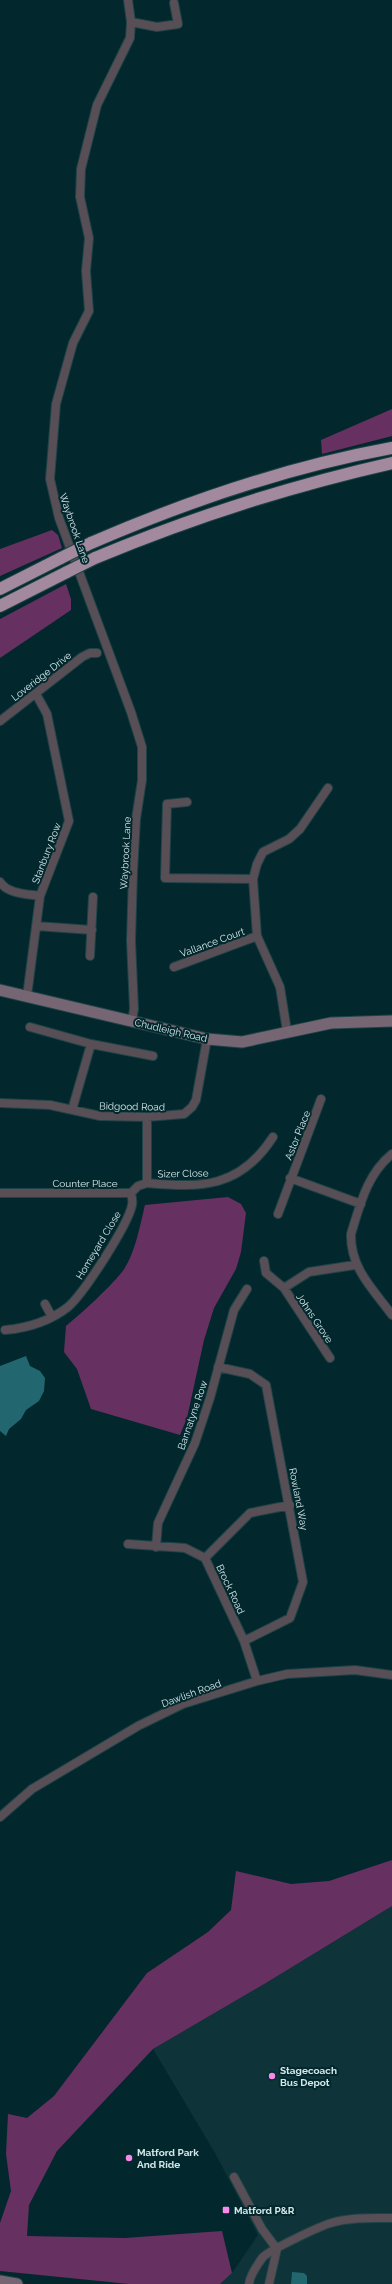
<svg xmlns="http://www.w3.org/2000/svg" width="392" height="2284" viewBox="0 0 392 2284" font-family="Raleway,sans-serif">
<rect width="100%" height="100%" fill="#02282d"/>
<path fill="#0e3339" d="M392 1906V2284H220L232 2273 258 2235 215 2153 153 2049 266 1983Z"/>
<path fill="#663160" d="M392 409V436L322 454 321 440Z
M52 530 58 535 62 548 0 576V549Z
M66 584 71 599V610L0 658V619Z
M228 1197 241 1204 246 1213 241 1252 236 1269 214 1308 204 1340 187 1418 180 1435 91 1409 77 1369 64 1352 66 1326C83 1312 108 1289 122 1272 135 1255 140 1225 145 1205Z
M392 1860V1906L266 1983 153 2049 57 2151 29 2205 27 2236 125 2238 222 2231 232 2273 220 2284H129L0 2271V2223L11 2191 6 2154 8 2114 27 2118 54 2096 147 1973 208 1932 231 1910 236 1871 291 1884 329 1881Z"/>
<path fill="#226670" d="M26 1356 30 1366 40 1371 45 1378 44 1391 39 1401 26 1410 21 1419 9 1429 6 1436 0 1431V1366Z
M292 2272 304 2273 307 2276V2284H291Z"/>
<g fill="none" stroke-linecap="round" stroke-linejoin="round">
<g stroke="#1f4347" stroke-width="10">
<path id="street" d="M128 0 131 22 130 38 97 105 81 169 80 197 89 238 86 271 89 311 73 343 56 404 50 479 59 518 131 712 142 747V780L136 819 133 872 131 941 134 1009 132 1021
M131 22 157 27 178 24 174 3
M0 721 82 657 90 653H97
M187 802 167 804 165 878 253 879
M0 882C8 894 27 894 40 896
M36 926 92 930
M90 956 93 897
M174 967 257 936
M27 996 40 896 69 821 47 714 36 694
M30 1027 91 1044 153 1056
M287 1031 280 987 257 936 253 879 257 864 263 852 289 839 300 829 328 788
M0 1103 50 1105 100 1116 147 1117 184 1114 192 1107 196 1100 207 1039
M72 1110 91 1044
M392 1154C367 1174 360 1205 351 1234 350 1268 373 1289 392 1315
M290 1178 361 1204
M147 1183C202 1188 240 1188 273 1137
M0 1193H131L138 1186 147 1183V1117
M278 1214 321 1099
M264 1261 266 1273 284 1288 330 1358
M284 1288 309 1272 355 1265
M45 1304 52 1317
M5 1330C28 1328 50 1321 68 1307 84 1293 128 1225 132 1205 133 1201 132 1197 131 1193
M218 1367 250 1374 266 1385 303 1582 290 1618 244 1641
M128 1544 185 1548 205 1558 244 1641 257 1681
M156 1547 158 1523 195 1443 210 1398 234 1310 247 1289
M205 1558 250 1513 290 1505
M0 1817 32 1789 138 1726 183 1704 257 1681 287 1674 355 1670 392 1675
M234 2177 262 2229 277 2249
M249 2284C250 2275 257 2265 263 2257 270 2250 320 2226 331 2223 351 2217 372 2218 392 2218
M269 2284 277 2249"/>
</g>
<g stroke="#1f4347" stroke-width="13">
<path id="secondary" d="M0 990 207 1039 242 1042 331 1023 392 1021
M0 2281 17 2284"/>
</g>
<g stroke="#1f4347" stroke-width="14">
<path id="highway" d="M91 543C188 501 288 467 392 448
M95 558C191 518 290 486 392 463
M0 589 61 558
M0 606 67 572"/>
</g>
<use href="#street" stroke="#584e56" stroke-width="8"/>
<use href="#secondary" stroke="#766673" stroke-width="11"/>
<use href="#highway" stroke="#a2899e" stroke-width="12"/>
<g stroke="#1f4347" stroke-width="14" stroke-linecap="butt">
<path id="highway-bridge" d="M61 558 91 543
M67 572 95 558"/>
</g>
<use href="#highway-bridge" stroke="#a2899e" stroke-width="12"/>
</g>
<g fill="#f888ea" stroke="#02282d" stroke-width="1.5">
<circle cx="272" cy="2076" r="4"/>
<circle cx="129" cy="2158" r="4"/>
<rect x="222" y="2206" width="8" height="8" rx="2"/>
</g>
<g text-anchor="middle" stroke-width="4" stroke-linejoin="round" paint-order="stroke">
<g font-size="10" fill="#d4e7ea" stroke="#02282d">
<text transform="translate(75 528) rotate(71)" y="4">Waybrook Lane</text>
<text transform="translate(41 676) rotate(-38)" y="4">Loveridge Drive</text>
<text transform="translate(46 853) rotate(-69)" y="4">Stanbury Row</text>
<text transform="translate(125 853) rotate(-87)" y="4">Waybrook Lane</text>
<text transform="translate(212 942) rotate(-20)" y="4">Vallance Court</text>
<text transform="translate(171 1030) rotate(13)" y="4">Chudleigh Road</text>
<text transform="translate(132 1106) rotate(1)" y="4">Bidgood Road</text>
<text transform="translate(297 1135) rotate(-68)" y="4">Astor Place</text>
<text transform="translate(183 1173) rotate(-1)" y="4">Sizer Close</text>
<text x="85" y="1187">Counter Place</text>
<text transform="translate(98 1245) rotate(-59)" y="4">Homeyard Close</text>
<text transform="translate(315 1318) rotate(56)" y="4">Johns Grove</text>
<text transform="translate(192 1415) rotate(-71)" y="4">Bannatyne Row</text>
<text transform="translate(299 1499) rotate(79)" y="4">Rowland Way</text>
<text transform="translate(231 1589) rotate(65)" y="4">Brock Road</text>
<text transform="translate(191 1693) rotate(-20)" y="4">Dawlish Road</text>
</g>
<g font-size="10" font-weight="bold" fill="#d4e7ea" stroke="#02282d" text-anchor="start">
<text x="280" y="2074">Stagecoach<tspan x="280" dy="12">Bus Depot</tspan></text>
<text x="137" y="2156">Matford Park<tspan x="137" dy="12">And Ride</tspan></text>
<text x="234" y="2214">Matford P&amp;R</text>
</g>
</g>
</svg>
